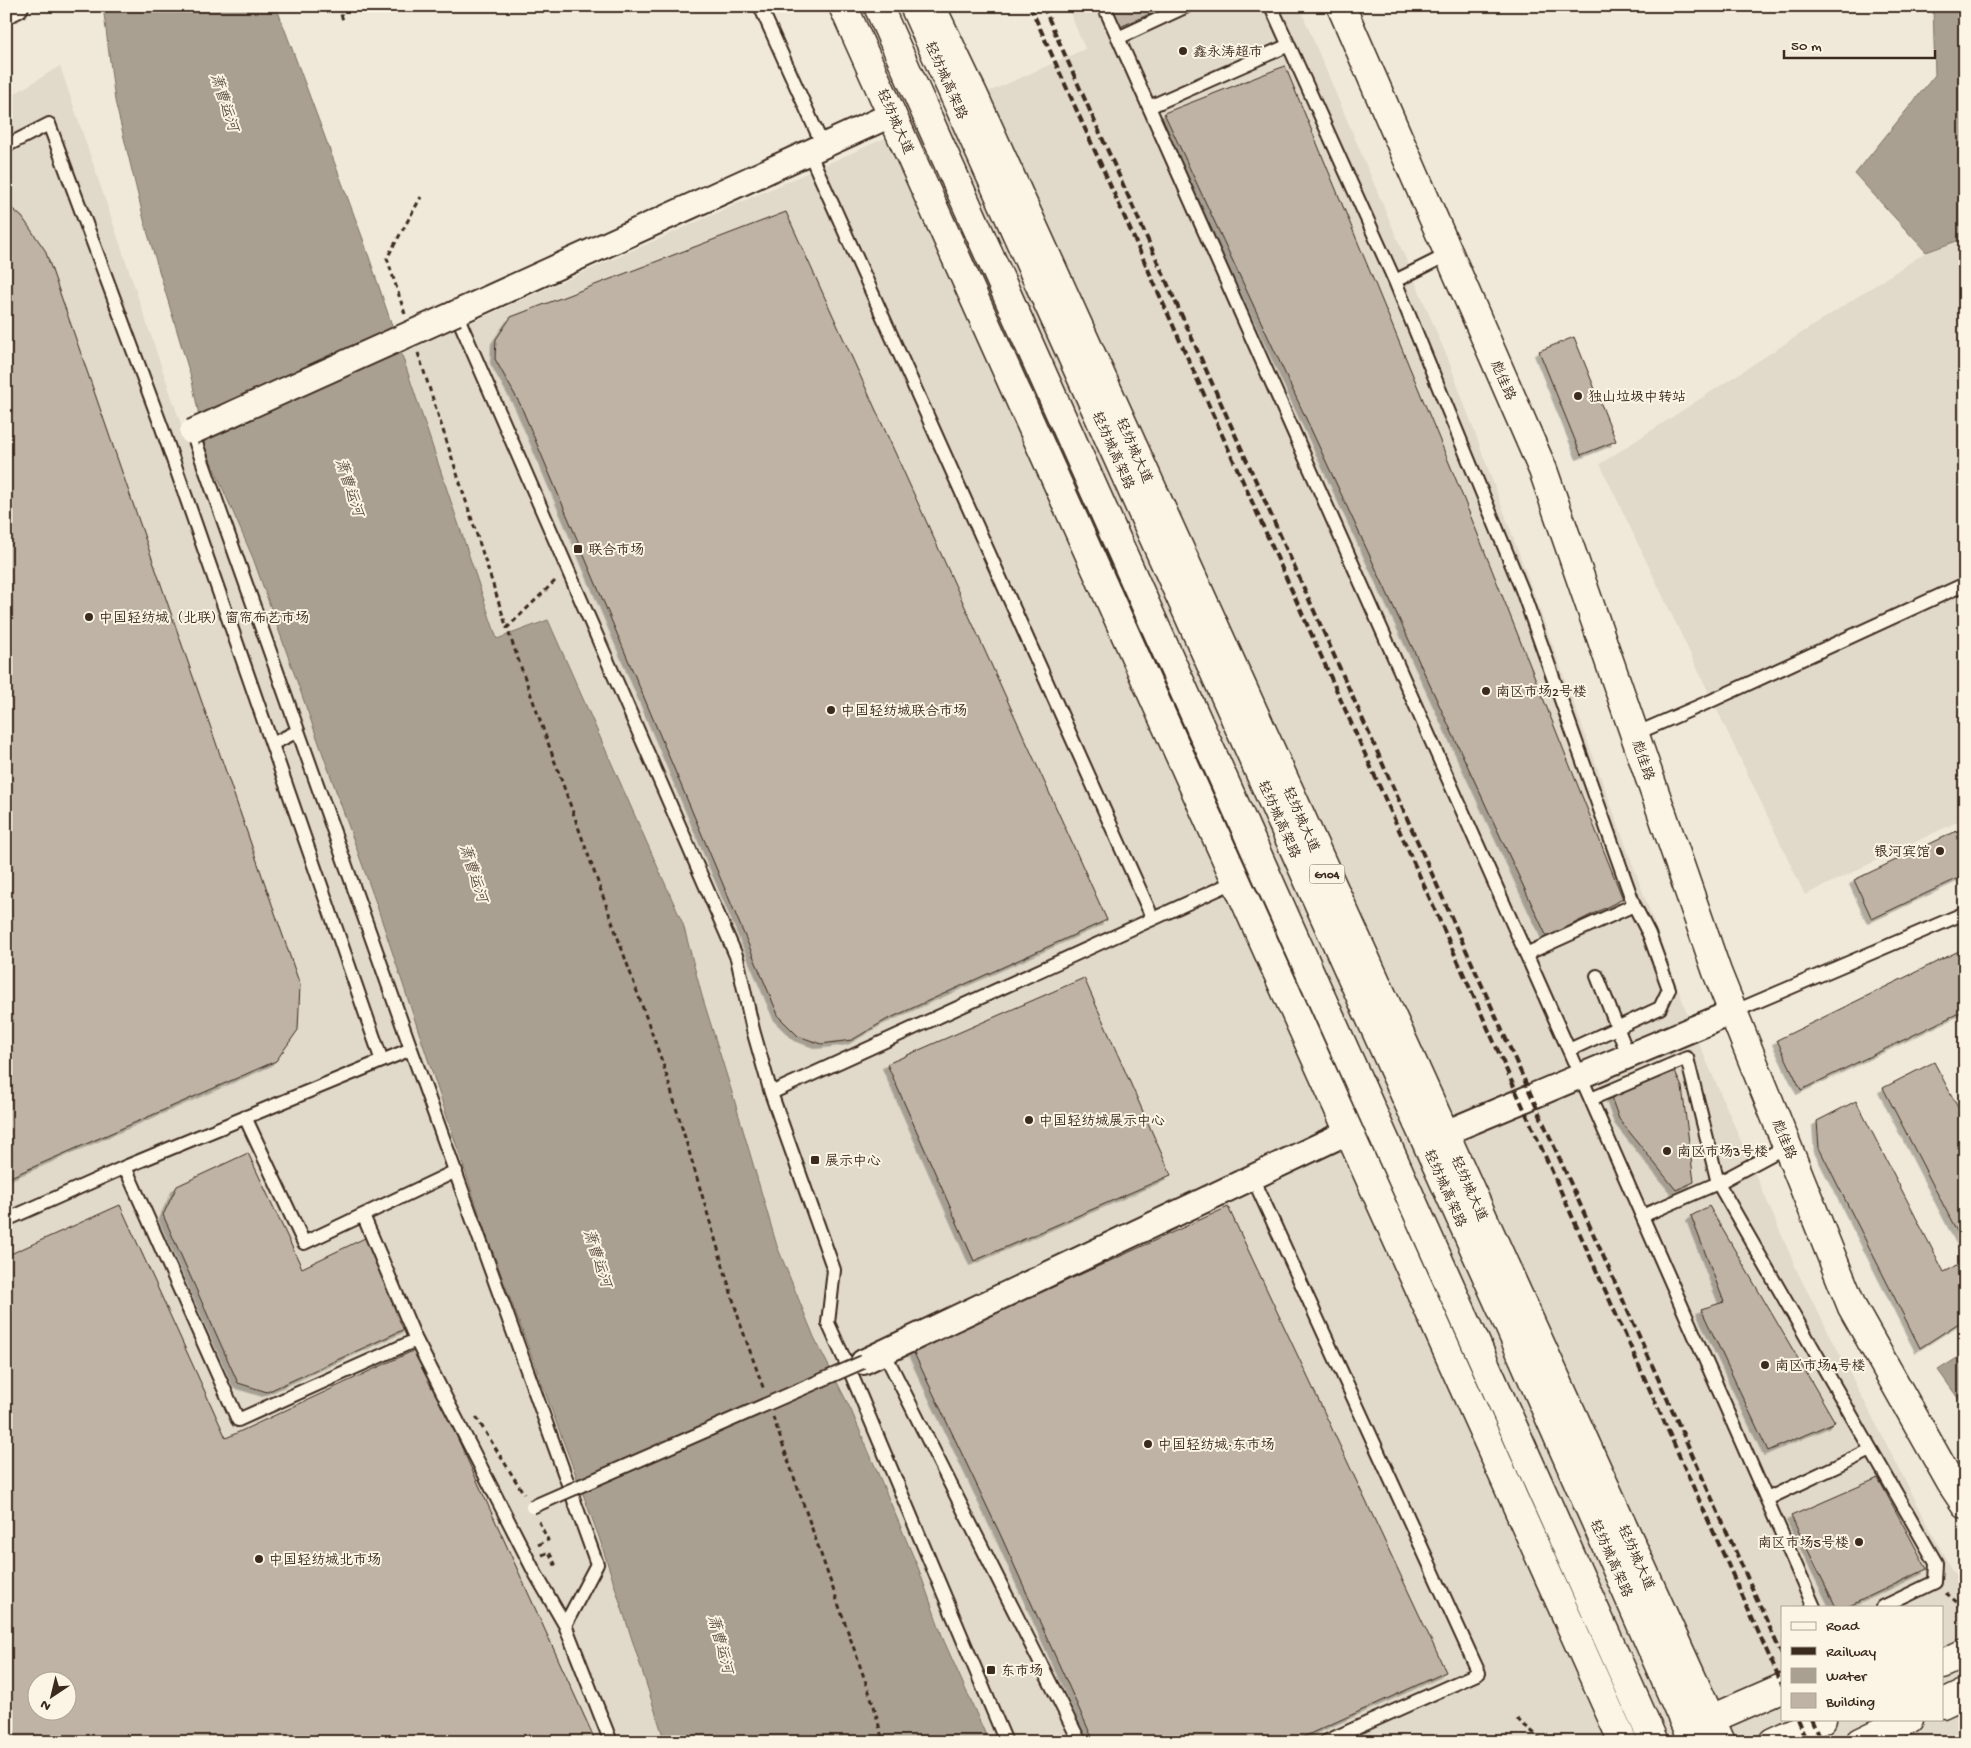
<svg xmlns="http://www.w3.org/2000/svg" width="1971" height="1748" viewBox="0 0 1971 1748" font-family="'Gochi Hand','LXGW WenKai TC',sans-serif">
<defs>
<filter id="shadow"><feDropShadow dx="-4.5" dy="4.5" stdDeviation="0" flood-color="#0004"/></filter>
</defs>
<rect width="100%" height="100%" fill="#f0e9d9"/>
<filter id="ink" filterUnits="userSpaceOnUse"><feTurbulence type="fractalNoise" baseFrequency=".02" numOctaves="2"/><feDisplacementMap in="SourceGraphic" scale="10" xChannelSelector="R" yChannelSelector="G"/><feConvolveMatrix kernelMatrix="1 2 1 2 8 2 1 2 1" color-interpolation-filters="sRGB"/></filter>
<g filter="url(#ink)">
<path fill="#e1d9c9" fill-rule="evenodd" d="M1067 6H1299L1448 359 1694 1032 1799 1275 1951 1569 1965 1588V1742H6V99L60 66 189 448 1085 49ZM1782 1607H1942V1719H1782ZM38 1680H68V1710H38Z
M1965 238V602L1957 606 1965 622V818L1805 895 1600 464 1926 252Z"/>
<path fill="#aaa091" stroke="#7e7163" d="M101 6H276L363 239 497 639 548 620 683 924 702 996 734 1099 777 1246 814 1337 851 1410 919 1570 944 1641 989 1742H665L599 1537 485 1231 376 903 253 558 206 450 192 381 145 224 115 101 104 14Z
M1933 6H1965V238L1926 252 1855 174 1935 75Z
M1965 1353V1408L1938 1370Z"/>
<path fill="#beb3a4" stroke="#3b2a1e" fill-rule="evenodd" filter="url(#shadow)" d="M1111 6H1168L1120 27Z
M1285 66 1457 482 1623 899 1547 937 1164 113Z
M6 203 22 217 45 250 300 985 298 1030 276 1061 6 1179Z
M786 212 1107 920 886 1020 852 1040 821 1044 798 1036 779 1017 520 404 495 359 496 339 511 317Z
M1574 337 1616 441 1581 455 1539 351Z
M1965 827V875L1872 919 1854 880Z
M1965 948V1010L1801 1090 1777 1040Z
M1084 978 1171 1175 974 1261 887 1064Z
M1934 1062 1965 1121V1247L1883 1088Z
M1673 1068 1682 1087 1694 1182 1676 1190 1619 1119 1611 1097Z
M1856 1101 1944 1272 1965 1262V1319L1920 1348 1819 1148 1817 1121Z
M248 1153 302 1268 365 1238 407 1328 267 1392 238 1383 163 1215 177 1186Z
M120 1205 226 1438 417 1349 596 1742H6V1256ZM38 1680H68V1710H38Z
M1709 1206 1835 1422 1768 1451 1701 1309 1724 1302 1691 1216Z
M1228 1207 1446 1672 1292 1742H1094L1001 1536 913 1351Z
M1878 1478 1927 1569 1847 1607H1836L1791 1516Z"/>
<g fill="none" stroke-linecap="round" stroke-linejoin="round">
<g stroke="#3b2a1e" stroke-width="16">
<path id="lane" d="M760 6 823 146
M1104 6 1580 1075 1814 1607
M1271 6 1395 281 1522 590 1634 905 1649 934 1669 989 1660 1008 1569 1050
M1118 38 1187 6
M1149 107 1289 45
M6 146 49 124 162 428 382 1061
M809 152 1153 919
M1395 281 1449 254
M456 313 737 958 753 1030 771 1093 834 1270 828 1323 852 1376 1006 1742
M192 432 411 1049 597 1564 565 1625 611 1742
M1635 734 1713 700 1965 584
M272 744 298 731
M1526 954 1634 905
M1597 976 1628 1055
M1733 1012 1965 913
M771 1093 1236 881
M1591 1099 1687 1058 1718 1183 1936 1563 1935 1582 1883 1607
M245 1117 304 1243 456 1171
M125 1167 238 1420 416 1340
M1253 1178 1479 1673 1325 1742
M363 1215 416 1340 535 1573 565 1625
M1642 1216 1718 1183 1787 1146
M6 1220 125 1167 411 1049
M884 1352 1080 1742
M1767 1499 1871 1450"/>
</g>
<g stroke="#3b2a1e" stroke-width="28">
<path id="street" d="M6 11 16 6
M456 313 893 114
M1445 1133 1733 1012
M863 1362 1348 1132"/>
</g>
<g stroke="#3b2a1e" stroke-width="31">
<path id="secondary" d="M1341 6 1543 470 1717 972 1852 1307 1951 1483 1965 1504
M1942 1664 1965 1653
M1942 1704 1965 1693
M1711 1719 1782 1688
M1773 1742 1822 1719
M1861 1742 1909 1719"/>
</g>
<g stroke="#3b2a1e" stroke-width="31">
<path id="primary" d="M843 6 1623 1742
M931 6 974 96 1721 1742"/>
</g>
<g stroke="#3b2a1e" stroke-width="31">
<path id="highway" d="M878 6 1654 1742
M914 6 1506 1319 1693 1742"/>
</g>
<path stroke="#3b2a1e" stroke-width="3" stroke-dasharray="5 4" stroke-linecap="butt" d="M338 6 343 20
M405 314 387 258 421 197
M418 353 507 628
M555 581 507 628 664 1067 740 1323 764 1390
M476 1417 524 1494
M773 1417 874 1706 883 1742
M538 1545 548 1540 538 1520
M542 1555 549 1552 555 1564 550 1566
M1946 1593 1965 1609
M1517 1719 1541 1739"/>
<use href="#lane" stroke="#fcf5e5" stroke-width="12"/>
<use href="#street" stroke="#fcf5e5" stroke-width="24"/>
<use href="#secondary" stroke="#fcf5e5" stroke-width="28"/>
<use href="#primary" stroke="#fcf5e5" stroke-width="28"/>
<use href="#highway" stroke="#fcf5e5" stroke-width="28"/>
<path stroke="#3b2a1e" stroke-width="4" stroke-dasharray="8 4" stroke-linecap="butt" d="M1030 6 1782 1685
M1043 6 1782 1655
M1797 1719 1807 1742
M1811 1719 1821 1742"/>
<g stroke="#3b2a1e" stroke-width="16" stroke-linecap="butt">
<path id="lane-bridge" d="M532 1507 863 1362"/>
</g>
<g stroke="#3b2a1e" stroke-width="28" stroke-linecap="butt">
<path id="street-bridge" d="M192 432 456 313"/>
</g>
<use href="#lane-bridge" stroke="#fcf5e5" stroke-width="12"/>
<use href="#street-bridge" stroke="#fcf5e5" stroke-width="24"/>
</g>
</g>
<g fill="#3b2a1e" stroke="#fcf5e5" stroke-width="2">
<circle cx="1183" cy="51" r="5"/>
<circle cx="1578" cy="396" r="5"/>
<rect x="573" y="544" width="10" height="10" rx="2.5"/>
<circle cx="89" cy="617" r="5"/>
<circle cx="1486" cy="691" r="5"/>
<circle cx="831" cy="710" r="5"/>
<circle cx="1940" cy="851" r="5"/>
<circle cx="1029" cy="1120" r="5"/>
<circle cx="1667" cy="1151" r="5"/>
<rect x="810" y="1155" width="10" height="10" rx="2.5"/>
<circle cx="1765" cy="1365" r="5"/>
<circle cx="1148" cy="1444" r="5"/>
<circle cx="1859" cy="1542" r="5"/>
<circle cx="259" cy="1559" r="5"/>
<rect x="986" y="1665" width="10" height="10" rx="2.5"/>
</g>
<g text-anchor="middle" stroke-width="4" stroke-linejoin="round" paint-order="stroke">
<rect fill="#fcf5e5" stroke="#75675a" stroke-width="1" x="1309.5" y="864.5" width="35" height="19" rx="4"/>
<g font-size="12" font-weight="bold" fill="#3b2a1e">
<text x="1327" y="878">G104</text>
</g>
<g font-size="14" fill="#3b2a1e" stroke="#fcf5e5" text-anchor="start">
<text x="1193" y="56">鑫永涛超市</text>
<text x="1588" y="401">独山垃圾中转站</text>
<text x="588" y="554">联合市场</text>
<text x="99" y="622">中国轻纺城（北联）窗帘布艺市场</text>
<text x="1496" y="696">南区市场2号楼</text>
<text x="841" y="715">中国轻纺城联合市场</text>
<text x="1930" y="856" text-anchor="end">银河宾馆</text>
<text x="1039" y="1125">中国轻纺城展示中心</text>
<text x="1677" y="1156">南区市场3号楼</text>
<text x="825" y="1165">展示中心</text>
<text x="1775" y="1370">南区市场4号楼</text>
<text x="1158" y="1449">中国轻纺城·东市场</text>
<text x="1849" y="1547" text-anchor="end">南区市场5号楼</text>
<text x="269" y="1564">中国轻纺城北市场</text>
<text x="1001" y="1675">东市场</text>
</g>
<g font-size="14" fill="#3b2a1e" stroke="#fcf5e5">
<text transform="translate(947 80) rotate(66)" y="5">轻纺城高架路</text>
<text transform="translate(896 121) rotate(66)" y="5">轻纺城大道</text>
<text transform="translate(1504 380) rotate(66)" y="5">彪佳路</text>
<text transform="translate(1114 450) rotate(66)" y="5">轻纺城高架路</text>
<text transform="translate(1135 450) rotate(66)" y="5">轻纺城大道</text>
<text transform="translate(1644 760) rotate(71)" y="5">彪佳路</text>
<text transform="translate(1280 819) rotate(66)" y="5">轻纺城高架路</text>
<text transform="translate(1302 819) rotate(66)" y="5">轻纺城大道</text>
<text transform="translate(1785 1139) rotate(68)" y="5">彪佳路</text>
<text transform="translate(1446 1188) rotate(66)" y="5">轻纺城高架路</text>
<text transform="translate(1470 1188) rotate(66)" y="5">轻纺城大道</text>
<text transform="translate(1637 1557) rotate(66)" y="5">轻纺城大道</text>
<text transform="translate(1612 1558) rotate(66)" y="5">轻纺城高架路</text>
</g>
<g font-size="15" font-style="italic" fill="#625346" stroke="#fcf5e5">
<text transform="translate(225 102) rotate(72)" y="5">萧曹运河</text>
<text transform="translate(350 487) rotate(72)" y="5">萧曹运河</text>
<text transform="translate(474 873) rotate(72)" y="5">萧曹运河</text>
<text transform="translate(598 1258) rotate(72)" y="5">萧曹运河</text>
<text transform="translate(721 1644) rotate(75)" y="5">萧曹运河</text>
</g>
</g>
<rect width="1971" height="1748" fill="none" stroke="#fcf5e5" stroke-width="25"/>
<rect x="12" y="12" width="1946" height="1723" fill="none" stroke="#3b2a1e" stroke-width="2" filter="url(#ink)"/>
<rect x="1781" y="1606" width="162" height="115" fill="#fcf5e5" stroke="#afa495"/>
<rect x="1791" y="1622" width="25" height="8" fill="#fcf5e5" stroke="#afa495"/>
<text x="1826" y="1630" font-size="15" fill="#3b2a1e">Road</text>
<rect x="1791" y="1647" width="25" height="8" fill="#3b2a1e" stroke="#afa495"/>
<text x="1826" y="1656" font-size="15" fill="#3b2a1e">Railway</text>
<rect x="1791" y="1668" width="25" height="15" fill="#aaa091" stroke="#afa495"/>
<text x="1826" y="1680" font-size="15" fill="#3b2a1e">Water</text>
<rect x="1791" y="1693" width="25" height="15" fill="#beb3a4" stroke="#afa495"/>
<text x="1826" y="1706" font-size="15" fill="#3b2a1e">Building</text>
<g transform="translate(52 1696) rotate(215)"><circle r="24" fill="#fcf5e5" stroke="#afa495"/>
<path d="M0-4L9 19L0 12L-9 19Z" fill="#3b2a1e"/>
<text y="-8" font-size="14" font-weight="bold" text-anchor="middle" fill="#3b2a1e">N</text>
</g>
<path d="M1784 50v8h151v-8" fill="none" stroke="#3b2a1e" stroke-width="2.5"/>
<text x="1791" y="50" font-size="15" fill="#3b2a1e" stroke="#fcf5e5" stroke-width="4" paint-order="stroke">50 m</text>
</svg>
